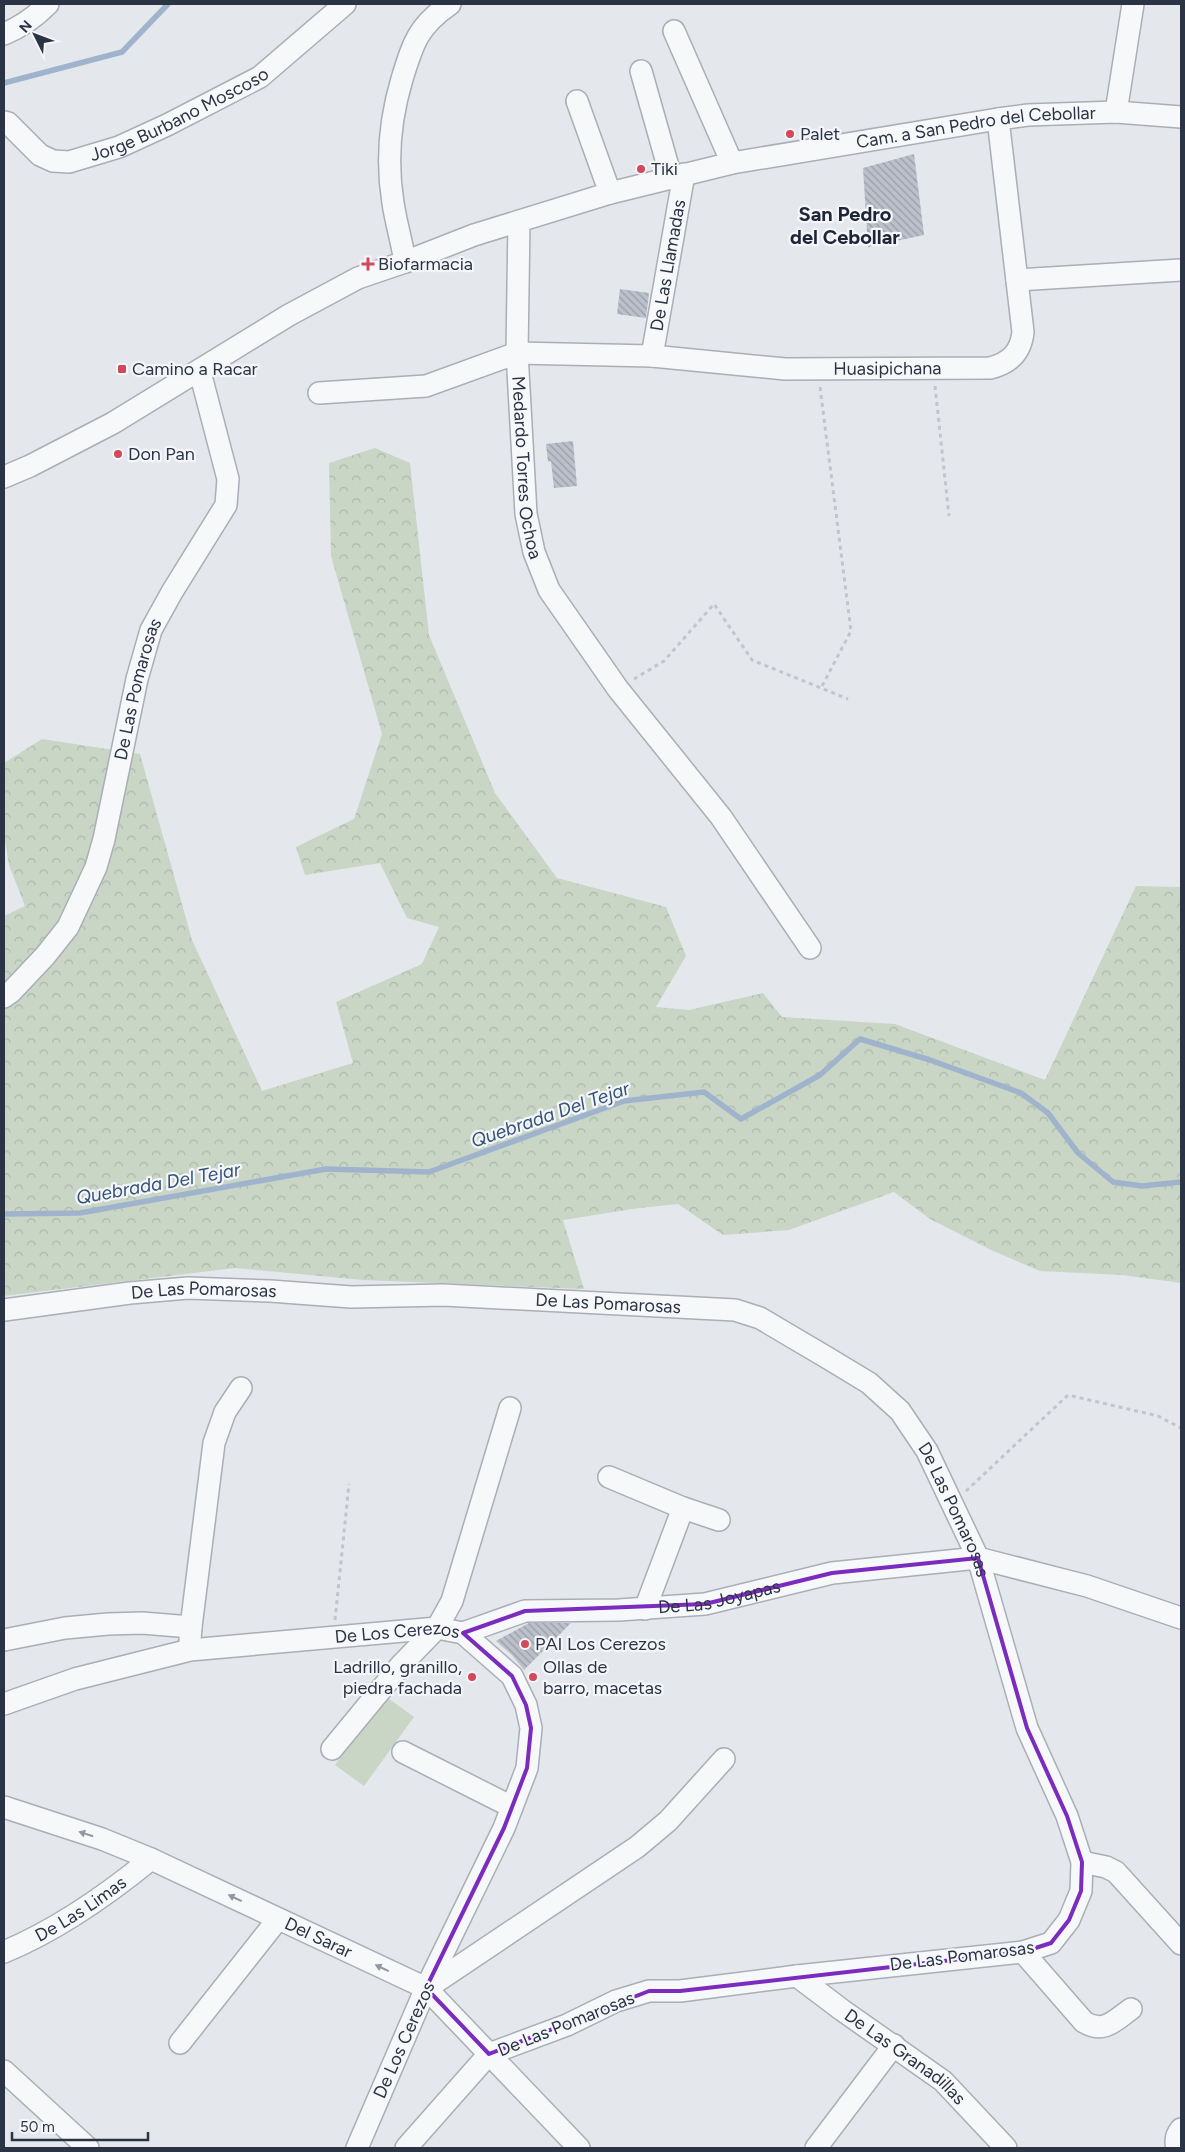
<svg xmlns="http://www.w3.org/2000/svg" width="1185" height="2152" viewBox="0 0 1185 2152" font-family="Figtree,sans-serif">
<defs>
<pattern id="forest-crowns" width="20" height="18" patternUnits="userSpaceOnUse" patternTransform="scale(1.25)"><rect width="20" height="18" fill="#c9d6c5"/><path d="M2 6a3 3 0 1 1 6 0M12 15a3 3 0 1 1 6 0" fill="none" stroke="#adb8ab"/></pattern>
<pattern id="building-back-hatch" width="6" height="6" patternUnits="userSpaceOnUse" patternTransform="scale(1.25)"><rect width="6" height="6" fill="#bbc0ca"/><path d="M-1 5l2 2M0 0l6 6M5-1l2 2" fill="none" stroke="#989da6"/></pattern>
</defs>
<rect width="100%" height="100%" fill="#e4e7ec"/>
<path fill="url(#forest-crowns)" d="M375 448 410 463 429 635 495 793 557 878 666 907 686 956 656 1007 689 1010 763 993 782 1017 895 1024 1045 1080 1136 886 1181 887V1283L1122 1275 1040 1271 991 1250 930 1219 894 1192 789 1230 723 1235 678 1204 639 1208 563 1220 584 1289 363 1280 235 1268 4 1296V916L25 906 9 865 4 834V763L42 739 140 754 192 940 262 1091 353 1063 336 1002 422 964 439 927 407 918 380 863 305 875 296 847 354 819 382 734 331 556 329 463Z"/>
<path fill="#c9d6c5" d="M385 1696 414 1717 364 1786 335 1765Z"/>
<g fill="none" stroke-linecap="round" stroke-linejoin="round">
<path stroke="#9fb4cc" stroke-width="5.5" d="M4 83 122 52 168 4
M4 1214 80 1213 326 1169 429 1172 624 1101 704 1092 741 1119 820 1075 860 1039 930 1060 1021 1093 1048 1113 1078 1153 1113 1182 1142 1186 1181 1182"/>
</g>
<path fill="url(#building-back-hatch)" d="M914 154 924 235 868 247 863 168Z
M620 289 649 293 646 318 617 314Z
M573 441 577 486 554 488 551 461 548 462 546 444Z
M529 1623H571L524 1670 512 1655 496 1641Z"/>
<g fill="none" stroke-linecap="round" stroke-linejoin="round">
<g stroke="#a9aeb7" stroke-width="24">
<g id="minor">
<path d="M674 31 732 163"/>
<path d="M4 34C21 27 34 18 48 4"/>
<path d="M641 71 671 177"/>
<path d="M577 101 610 193"/>
<path d="M1116 112 1133 4"/>
<path id="s1" d="M4 122 8 123 40 155 53 161 69 162 119 147 167 125 260 77 345 4"/>
<path id="s2" d="M519 222 517 353 526 514 534 552 549 590 618 689 721 817 810 948"/>
<path d="M405 262C402 242 396 223 393 203 386 160 390 119 402 79 413 43 418 26 450 4"/>
<path d="M1017 280 1181 270"/>
<path id="s3" d="M652 356 684 174"/>
<path id="s4" d="M319 393 426 386 517 353 652 356 785 369 990 368C1010 363 1021 352 1023 332L998 119"/>
<path id="s5" d="M4 477 30 466 113 423 289 315 358 278 405 262 474 235 610 193 732 163 998 119 1028 115 1116 112 1181 117"/>
<path id="s6" d="M4 997 11 992 45 956 68 927 83 895 96 867 104 839 137 679 151 630 172 592 226 505 228 479 200 372"/>
<path id="s7" d="M4 1310 130 1293 188 1288 270 1291 351 1297 443 1295 735 1310 760 1318 826 1357 869 1383 900 1411 927 1451 978 1558 1027 1728 1067 1816 1082 1862 1081 1891 1069 1920 1051 1943 1023 1952 797 1976 680 1991H649L616 2001 567 2025 489 2054 406 2148"/>
<path d="M609 1477 683 1508 719 1520"/>
<path d="M645 1609 683 1508"/>
<path d="M191 1627 214 1443 225 1412 241 1388"/>
<path id="s8" d="M463 1633 525 1611 619 1610 705 1604 832 1573 978 1558 1087 1586 1181 1618"/>
<path d="M4 1640 65 1628 108 1624 142 1623 191 1627 190 1640"/>
<path id="s9" d="M4 1704 75 1679 190 1650 437 1628 463 1633 512 1676 526 1705 531 1728 527 1768 504 1828 426 1988 357 2148"/>
<path d="M332 1749 402 1664 437 1628 452 1601 510 1408"/>
<path d="M403 1752 512 1807"/>
<path id="s10" d="M4 1807 102 1839 151 1859 426 1988 579 2148"/>
<path d="M1082 1862 1106 1867 1116 1872 1181 1944"/>
<path id="s11" d="M4 1952C57 1930 107 1895 151 1859"/>
<path d="M1023 1952 1084 2022C1104 2034 1114 2021 1131 2009"/>
<path id="s12" d="M797 1976 842 2010 943 2081 1006 2148"/>
<path d="M427 1988 637 1847 668 1821 724 1759"/>
<path d="M180 2043 278 1919"/>
<path d="M4 2071 88 2148"/>
<path d="M816 2148 894 2045"/>
<path d="M1177 2148C1175 2141 1176 2135 1181 2129"/>
</g>
</g>
<path stroke="#c2c5cb" stroke-width="3" stroke-dasharray="4 4" stroke-linecap="butt" d="M935 386 949 516
M820 387 851 631 821 688
M634 679 664 661 714 604 752 660 848 699
M966 1491 1068 1395 1158 1416 1181 1428
M335 1620 349 1484"/>
<use href="#minor" stroke="#f7f8fa" stroke-width="21"/>
</g>
<defs><path id="oneway-solid" d="M-6-.8H1V-3.2L6.5 0L1 3.2V.8H-6Z" transform="scale(1.25)"/></defs>
<g fill="#9196a0">
<use href="#oneway-solid" transform="translate(86 1834) rotate(-162)"/>
<use href="#oneway-solid" transform="translate(235 1898) rotate(-155)"/>
<use href="#oneway-solid" transform="translate(382 1968) rotate(-155)"/>
</g>
<path fill="none" stroke="#7b2cbf" stroke-width="4" stroke-linejoin="round" d="M978 1558 1027 1728 1067 1816 1082 1862 1081 1891 1069 1920 1051 1943 1023 1952 680 1991H649L489 2054 426 1988 504 1828 527 1768 531 1728 526 1705 512 1676 463 1633 525 1611 705 1604 832 1573Z"/>
<g fill="#d1495b" stroke="#f4f6f9" stroke-width="2">
<circle cx="790" cy="134" r="5"/>
<circle cx="641" cy="169" r="5"/>
<path d="M365.5 256.5h5v5h5v5h-5v5h-5v-5h-5v-5h5z"/>
<rect x="117" y="364" width="10" height="10" rx="2.5"/>
<circle cx="118" cy="454" r="5"/>
<circle cx="525" cy="1644" r="5"/>
<circle cx="472" cy="1677" r="5"/>
<circle cx="533" cy="1677" r="5"/>
</g>
<g text-anchor="middle" stroke-width="4.5" stroke-linejoin="round" paint-order="stroke">
<g font-size="18" fill="#2b3445" stroke="#f4f6f9">
<text dy="6" stroke="none"><textPath href="#s1" startOffset="200">Jorge Burbano Moscoso</textPath></text>
<text dy="6" stroke="none"><textPath href="#s5" startOffset="1045">Cam. a San Pedro del Cebollar</textPath></text>
<text dy="6" stroke="none"><textPath href="#s3" startOffset="92">De Las Llamadas</textPath></text>
<text dy="6" stroke="none"><textPath href="#s4" startOffset="575">Huasipichana</textPath></text>
<text dy="6" stroke="none"><textPath href="#s2" startOffset="246">Medardo Torres Ochoa</textPath></text>
<text dy="6" stroke="none"><textPath href="#s6" startOffset="344">De Las Pomarosas</textPath></text>
<text dy="6" stroke="none"><textPath href="#s7" startOffset="201">De Las Pomarosas</textPath></text>
<text dy="6" stroke="none"><textPath href="#s7" startOffset="606">De Las Pomarosas</textPath></text>
<text dy="6" stroke="none"><textPath href="#s7" startOffset="1041">De Las Pomarosas</textPath></text>
<text dy="6" stroke="none"><textPath href="#s8" startOffset="261">De Las Joyapas</textPath></text>
<text dy="6" stroke="none"><textPath href="#s9" startOffset="402">De Los Cerezos</textPath></text>
<text dy="6" stroke="none"><textPath href="#s11" startOffset="88">De Las Limas</textPath></text>
<text dy="6" stroke="none"><textPath href="#s10" startOffset="341">Del Sarar</textPath></text>
<text transform="translate(962 1956) rotate(-7)" y="6">De Las Pomarosas</text>
<text transform="translate(566 2024) rotate(-22)" y="6">De Las Pomarosas</text>
<text transform="translate(404 2040) rotate(-66)" y="6">De Los Cerezos</text>
<text dy="6" stroke="none"><textPath href="#s12" startOffset="135">De Las Granadillas</textPath></text>
</g>
<g font-size="18" fill="#2b3445" stroke="#f4f6f9" text-anchor="start">
<text x="800" y="140">Palet</text>
<text x="651" y="175">Tiki</text>
<text x="378" y="270">Biofarmacia</text>
<text x="132" y="375">Camino a Racar</text>
<text x="128" y="460">Don Pan</text>
<text x="535" y="1650">PAI Los Cerezos</text>
<text x="462" y="1673" text-anchor="end">Ladrillo, granillo,<tspan x="462" dy="21">piedra fachada</tspan></text>
<text x="543" y="1673">Ollas de<tspan x="543" dy="21">barro, macetas</tspan></text>
</g>
<g font-size="19" font-style="italic" fill="#34527a" stroke="#f4f6f9">
<text transform="translate(550 1114) rotate(-19)" y="7">Quebrada Del Tejar</text>
<text transform="translate(158 1183) rotate(-10)" y="7">Quebrada Del Tejar</text>
</g>
<g font-size="20" font-weight="bold" fill="#1d2536" stroke="#f4f6f9">
<text x="845" y="221">San Pedro<tspan x="845" dy="23">del Cebollar</tspan></text>
</g>
</g>
<rect width="1185" height="2152" fill="none" stroke="#2b3445" stroke-width="10"/>
<g transform="translate(35 35) rotate(312)" stroke="#f4f6f9" stroke-width="4" paint-order="stroke">
<path d="M0-4L9 19L0 12L-9 19Z" fill="#2b3445"/>
<text y="-8" font-size="14" font-weight="bold" text-anchor="middle" fill="#2b3445">N</text>
</g>
<path d="M12 2132v8h136v-8" fill="none" stroke="#2b3445" stroke-width="2.5"/>
<text x="20" y="2132" font-size="15" fill="#2b3445" stroke="#f4f6f9" stroke-width="4" paint-order="stroke">50 m</text>
</svg>
